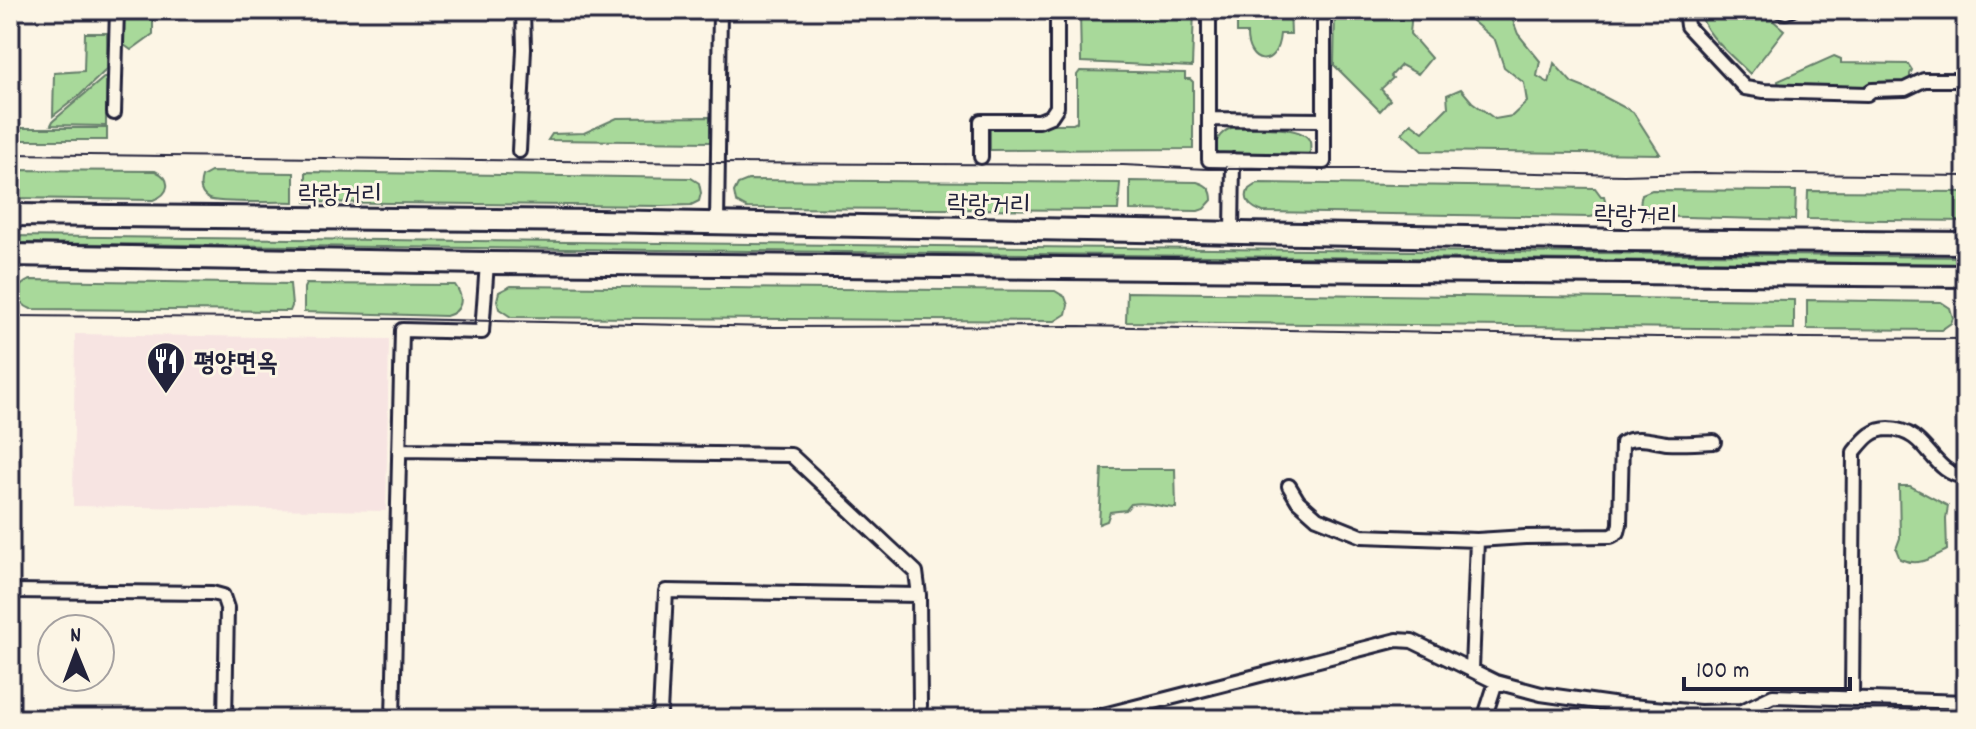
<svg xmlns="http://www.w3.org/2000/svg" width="1976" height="729" viewBox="0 0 1976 729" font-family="Dekko,'Poor Story',sans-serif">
<rect width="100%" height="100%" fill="#fcf5e5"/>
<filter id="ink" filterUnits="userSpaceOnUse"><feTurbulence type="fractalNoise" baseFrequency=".0125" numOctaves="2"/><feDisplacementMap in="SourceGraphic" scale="16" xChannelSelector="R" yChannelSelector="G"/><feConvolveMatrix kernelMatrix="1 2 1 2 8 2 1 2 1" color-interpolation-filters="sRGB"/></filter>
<g filter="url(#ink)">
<path fill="#f7e4e2" d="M75 334 389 339 386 511 73 506Z"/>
<path fill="#a8d99a" stroke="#657e6a" stroke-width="2" d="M153 10V34L131 50 124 45V16L129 11Z
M1078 10H1194L1192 67 1081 62 1080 12Z
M1237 10H1290L1291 34H1280C1277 71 1246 65 1247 33H1237Z
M1335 10H1412L1410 34 1431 58 1418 74 1401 65 1391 76 1393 78 1381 89 1390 100 1380 111 1334 65Z
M1459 10H1509L1518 34 1540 61 1537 76 1549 83 1554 63 1572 83 1597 93 1633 112 1660 154 1422 151 1402 133 1411 123 1423 132 1448 107 1447 95 1461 89 1472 102 1495 119 1512 116 1527 102 1524 83 1504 67 1495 40Z
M1701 10H1757L1770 18 1784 30 1750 74C1735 58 1700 32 1701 10Z
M85 33H107V69L80 95 53 116 54 73 84 71Z
M1834 56 1841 59V63L1908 64 1912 70 1910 74V79L1906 84 1901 86 1779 87 1778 81Z
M1080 71 1185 73V79H1190L1193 82V149L990 150V124H1073L1077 122V75Z
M106 76V126L51 125 53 121Z
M710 117V142L548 140 552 134 584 133 617 118Z
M15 128H107V140H15Z
M1231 128C1248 129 1305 123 1310 142 1311 146 1310 151 1310 155L1215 153C1215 141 1219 133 1231 128Z
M10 170 155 171C173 179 170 194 153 200L10 198Z
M211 172 294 173V202C278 201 219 204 209 199 200 194 199 186 202 177Z
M306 172 691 178 699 183 701 193 699 201 691 205 661 206 306 202Z
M748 180 1120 183 1118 210 747 208 736 202 734 192 738 184Z
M1130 181 1197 182C1207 185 1212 189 1212 200L1204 209 1198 211 1130 210Z
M1258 183 1595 188 1601 196H1604L1606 204 1600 215 1590 217 1263 212C1252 208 1242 201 1249 189Z
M1652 190 1796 191 1795 220 1648 216C1640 210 1639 204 1642 194Z
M1808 191 1966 192V221L1807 219Z
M10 236 1966 257V264L10 243Z
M31 280 290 284 292 306 290 311 31 309C15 303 13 285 31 280Z
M306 284 455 285C465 298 462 312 446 316L304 312V288Z
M511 286 1055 291 1065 297 1068 305 1066 314 1055 321 511 317 499 309 497 300 499 292Z
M1127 292 1794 300V329L1126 322Z
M1807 300 1941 302 1950 308 1953 318 1951 323 1941 330 1807 329Z
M1102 469H1175L1176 508C1159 507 1148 501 1131 504L1126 510 1110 512 1107 521 1099 524Z
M1899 486H1910L1948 506 1946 519 1947 550C1930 559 1918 567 1900 559L1896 549 1900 538Z"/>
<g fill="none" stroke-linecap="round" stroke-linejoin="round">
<g stroke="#22223b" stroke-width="18">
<path id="minor" d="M1209 10V160L1324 162V10
M1685 10 1687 26 1745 88 1764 91 1867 94 1872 90 1905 89 1924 80H1966
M1779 10 1786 12 1792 10
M114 113 117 10
M1209 119 1323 120
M519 151 524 49 523 10
M981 157V121H1039L1051 116 1057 107V10
M717 223 720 10
M1232 234 1233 160
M399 450 791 455 916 572 919 595 920 706
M1289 486 1298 501 1317 518 1362 536 1477 540 1472 669
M1477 540 1525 537 1611 536 1618 532 1620 524 1622 443C1636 435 1652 441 1667 443 1682 444 1698 443 1714 442
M10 591 212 593 223 596 227 608 225 719
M1852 699 1854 452C1864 440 1871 429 1889 429 1929 430 1930 474 1966 477
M393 719 402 330 482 332 487 263
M654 719 660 713 666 591 919 595
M1088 719 1397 640 1412 641 1496 682 1541 694 1619 705 1700 712 1742 711 1773 696 1966 702
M1484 719 1496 682"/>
</g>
<g stroke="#22223b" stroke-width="26">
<path id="primary" d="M10 215 597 221 1623 240 1966 243
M10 255 487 263 1966 276"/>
</g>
<use href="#minor" stroke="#fcf5e5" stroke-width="12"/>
<use href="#primary" stroke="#fcf5e5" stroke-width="20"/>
<path stroke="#22223b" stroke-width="2" d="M10 154 707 163 1123 165 1208 169H1371L1624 175 1693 173 1966 176
M10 316 402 319 775 327 1079 326 1657 337 1966 339"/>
</g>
</g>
<defs>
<g id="restaurant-pin" transform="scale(2)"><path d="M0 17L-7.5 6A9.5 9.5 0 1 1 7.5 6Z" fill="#22223b" stroke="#fcf5e5"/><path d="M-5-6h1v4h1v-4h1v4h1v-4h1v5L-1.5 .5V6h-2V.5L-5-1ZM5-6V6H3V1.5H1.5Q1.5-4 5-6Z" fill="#fff"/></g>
</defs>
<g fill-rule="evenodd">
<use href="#restaurant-pin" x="166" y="361"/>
</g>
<g text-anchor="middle" stroke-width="6" stroke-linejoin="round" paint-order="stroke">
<g font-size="26" fill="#22223b" stroke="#fcf5e5">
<text x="340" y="202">락랑거리</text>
<text transform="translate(989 203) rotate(1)" y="9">락랑거리</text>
<text transform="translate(1636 214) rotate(1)" y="9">락랑거리</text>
</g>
<g font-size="26" font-weight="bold" fill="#22223b" stroke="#fcf5e5" text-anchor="start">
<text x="194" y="370">평양면옥</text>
</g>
</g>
<rect width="1976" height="729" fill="none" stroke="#fcf5e5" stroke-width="40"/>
<rect x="20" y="20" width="1936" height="689" fill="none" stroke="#22223b" stroke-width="3" filter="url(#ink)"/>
<g transform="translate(76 653) rotate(359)"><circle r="38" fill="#fcf5e5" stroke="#a5a1a1" stroke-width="2"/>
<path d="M0-6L14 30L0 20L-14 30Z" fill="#22223b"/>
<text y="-12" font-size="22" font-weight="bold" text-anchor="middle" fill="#22223b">N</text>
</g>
<path d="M1684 677v12h166v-12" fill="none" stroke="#22223b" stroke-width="4"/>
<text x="1696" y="677" font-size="24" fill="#22223b" stroke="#fcf5e5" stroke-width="6" paint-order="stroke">100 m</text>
</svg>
